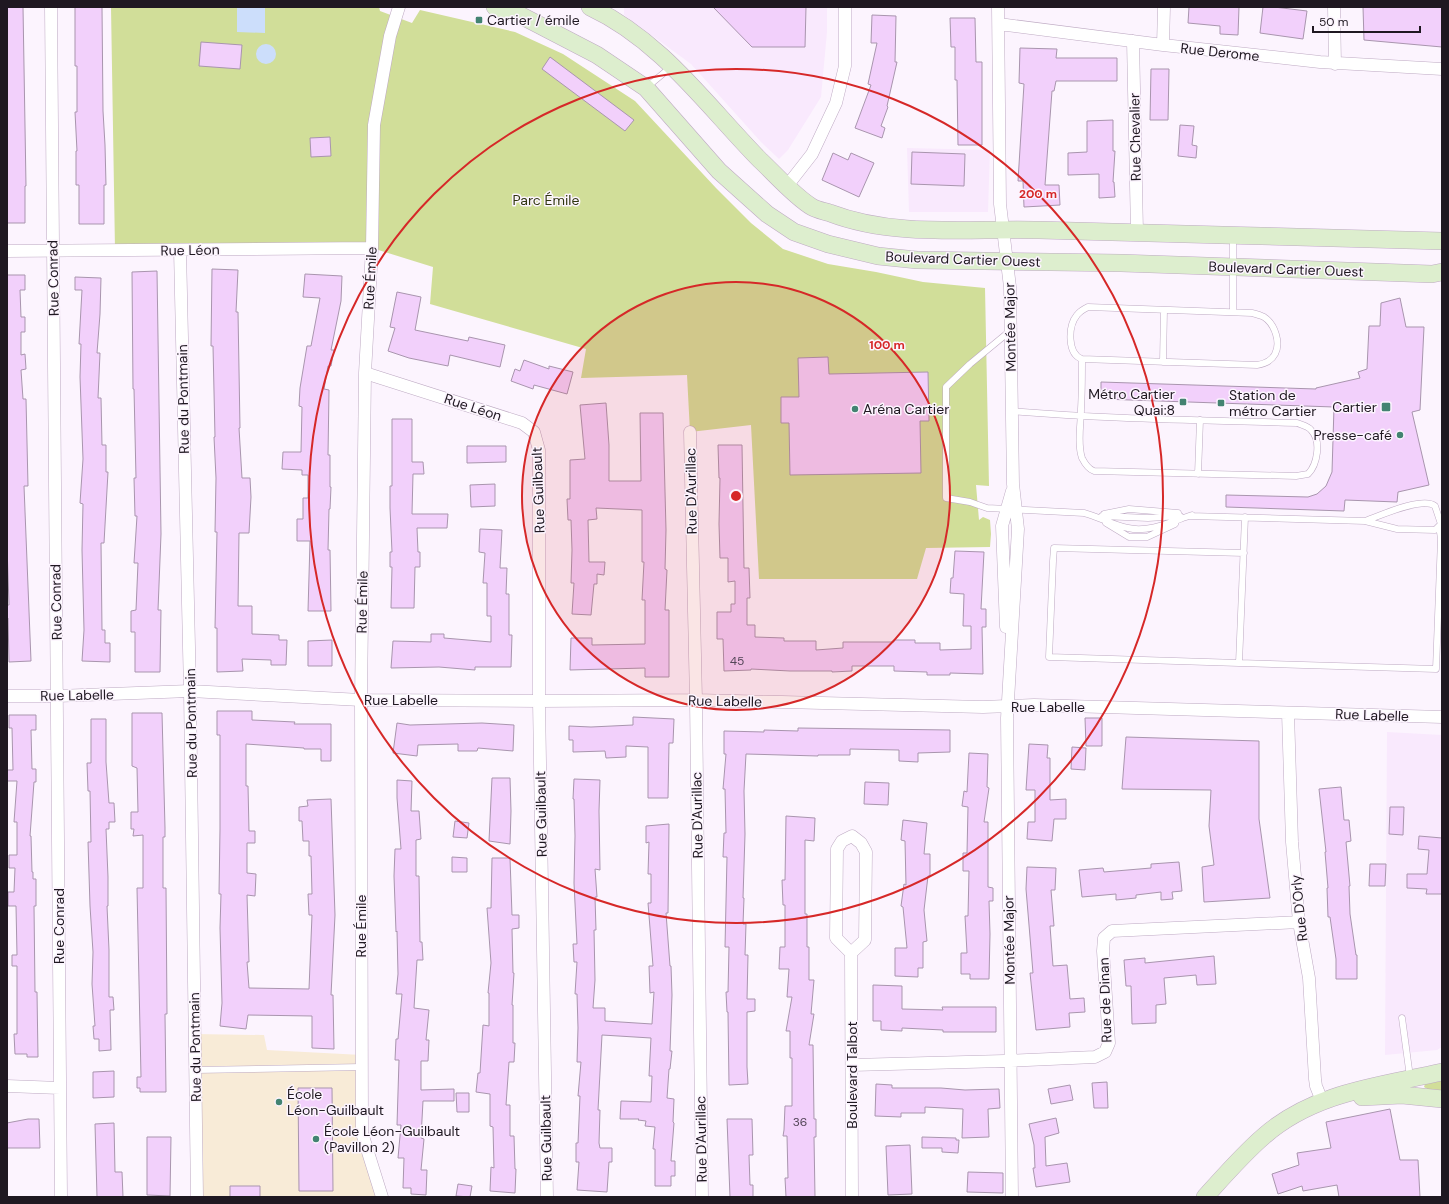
<svg xmlns="http://www.w3.org/2000/svg" width="1449" height="1204" viewBox="0 0 1449 1204" font-family="'DM Sans',sans-serif">
<rect width="100%" height="100%" fill="#fcf4fe"/>
<path fill="#f9e9fd" d="M624 7H827V32L821 97 788 150 779 159 761 142 691 64 624 15Z
M907 148 990 150 988 212H909Z
M1387 732 1442 735V1047L1437 1050 1385 1055Z"/>
<path fill="#f8ebd7" d="M194 1034 264 1035 267 1050 362 1055V1133L382 1197H197Z"/>
<path fill="#d1de99" d="M111 7H379L380 11 412 23 420 10 515 32 563 54 635 101 716 188 751 223 783 249 828 264 876 272 923 282 985 288 989 486 976 485 979 520 983 517 990 520 991 534 990 547 926 548 917 579H759L751 425 690 432 687 375 581 378 586 349 430 304 433 267 372 248 115 250Z
M1442 1079V1093L1429 1090 1424 1087 1425 1084Z"/>
<path fill="#ccdefb" d="M237 7H265V33L237 32Z
M256 54a10 10 0 1 1 20 0a10 10 0 1 1-20 0Z"/>
<path fill="#f2d0fb" stroke="#a995ae" d="M7 7H23L26 186H25V223H7Z
M75 7H102L103 111 105 145 106 185H104V224H79V185H76V151H77L75 112H77V66H75Z
M713 7H806L805 47H752Z
M1189 7H1239L1238 35 1220 34V26L1188 23Z
M1263 7H1274L1307 11 1303 39 1260 33Z
M1363 7H1442V47L1364 40Z
M872 15 896 16 895 62H897L887 106 888 107 881 126 885 128 882 138 855 128 871 85 868 84 877 43H871Z
M950 18H975L976 62H982V145H958L957 80H955V47H951Z
M201 42 242 45 240 69 199 66Z
M1020 48 1057 49 1056 58H1117V81H1056L1054 91H1052L1045 185H1059L1060 205 1024 207 1023 181H1018L1024 84 1019 83Z
M550 57 634 120 625 131 542 69Z
M1151 69H1169L1168 120H1150Z
M1113 120V151H1115L1113 182H1114L1115 197 1099 198V174L1068 175V153L1087 152V121Z
M1180 125 1194 126 1192 145 1197 146 1196 158 1178 156Z
M330 137 331 156 311 157 310 138Z
M912 152 965 154 964 186 911 184Z
M833 153 848 160 851 153 874 163 859 197 822 180Z
M212 269 238 270 236 312H238L240 428H239L242 478H250L251 497 249 533H239L238 606H252V634L279 635V640H287L286 665H271V660L242 659 243 671 217 672V628H215L217 532H215L216 478 214 437H215L213 346H211Z
M157 271 161 534 158 610H161L160 672H135V632H131V611L136 610 138 563H134L137 516H135L134 478H136L134 389H133L132 272Z
M305 274 342 276 341 301 331 350H334L331 366H328L324 389 329 390 328 455H330V487H331L330 509H329L328 550H330L331 611H308L310 541H297V519H303V498H308V475H302V470L282 469 283 452H301L302 407 299 406 300 388 307 346H311L320 298 303 297Z
M7 275H25V290H20L21 317H25V332H21V355L25 354 26 369 21 370 23 399H26L28 486H24L31 661 9 662 8 618H7V605H9L7 546Z
M75 277 101 278 100 314 97 353H100L98 398H101L102 445H106V472H108L104 543H101L102 630H105V643H110V662L82 661 84 630 82 550 83 504 80 503 83 459 80 377 81 344H79L82 290H75Z
M397 292 421 297 415 330 468 341 469 337 505 345 500 367 450 355 448 366 409 358 388 351 395 328 390 327Z
M1400 298 1406 327H1424L1420 410 1412 412 1429 485 1398 492 1397 502 1345 500 1344 511 1226 507V495L1308 497 1317 494 1326 486 1332 472 1334 407 1101 399V382L1316 389V388L1360 378 1358 372 1367 369 1369 326H1380L1381 303Z
M828 357 829 374 928 372 929 421H920L921 473 790 475 789 423H781V397H799L798 358Z
M524 360 549 369V366L573 372 567 394 534 385 533 389 511 381 515 369 520 371Z
M606 403 609 445V481H641L640 413H663L666 530 665 569 667 570 665 610H669V677H645V668L570 670 571 638H592V645L645 644V600H642L644 562H642V510L596 508 597 519 588 520 589 562H605L604 575 597 574V584H594L591 615 572 614 574 583H571L572 550 571 520H568L567 499H570V460L585 459 580 405Z
M392 419H412V462H423L424 474H413L412 514H448L447 528H417L418 552H420V567H415L414 608H391L392 567H390V552H392L390 508V486H392Z
M718 445H742L744 568H749L750 598H747V625H755V637L784 638V641H816V650L843 648V642H894V640H915V643H940V650L971 649V626H963L964 594 950 593 951 578H953L955 551 984 552 981 609H986V627H982L983 674 950 673V675H927V672L894 671V666H852V671L832 672V671H790L751 669V670L724 671 723 639H717V612H731V604H735V581L728 582V558H720L719 524 720 478H719Z
M467 446H506V462L467 463Z
M495 484V506L471 507 470 485Z
M480 529 502 530 500 568H507L506 594H509V635H512L511 667H475V670L439 667 391 668 393 641 431 642V634H444V638L491 642V616H487V583H483L485 553 479 552Z
M332 640V666H308V641Z
M217 711H252V720L295 722 294 724H331V761H321V749H304V748L246 744V786H248L249 831H255V843H247V873L256 874 255 896 247 895 249 962H247L249 988 309 989 312 915H309L308 894H312L311 856H309V841H303L302 821H299V807L308 806 307 800 331 799 335 915 331 995H333L334 1049 312 1048V1016L248 1015 246 1029 220 1026 222 1003 220 928 221 894H219L220 829V735H217Z
M132 713H162L165 828V837H163V888H166L167 1014H165L166 1092H140V1088H137V1077H141L137 888H143V835L133 836 134 829H131V812H138L137 768 132 766Z
M9 715H36V730H31L32 769H36V782H34L30 836H31L32 872H33V879H36V906H34L35 992H37L38 1057H27V1054H15L14 1034H17V966H12V955H17L16 906H8V892H14L15 868H9V855H17V822H14L17 781H7V770H13L12 728H9Z
M633 717 674 719 673 743H669L668 798H648V747L626 746V757L606 758 605 751 573 752V740H569V726L591 727 633 725Z
M1085 718H1102V746H1086Z
M91 719H106V762L109 803H114L115 822H109V829H106L108 877V906H107L109 950V997H113L114 1010H110L111 1050 99 1051V1039H94L93 1026H95L92 984 93 952 90 906 88 842H91L90 791H88L87 763H91Z
M397 723 410 725 482 723 514 725 513 751 478 748 477 751H458V744L418 745 417 756 393 753Z
M798 728 950 730V752L918 753V762L899 761V750L850 749V755H818V756L746 754 744 791 745 834 743 898H744L743 924H746L745 955H748L747 999H755V1011L747 1012V1067L748 1084 729 1085 728 1012H727L726 992H728L729 947H725L727 857H723L724 833H726L725 789H723L726 754H724V731L764 732V730L798 731Z
M1126 737 1259 741V819L1270 898 1204 902 1202 867 1214 865 1209 826 1211 790 1122 789Z
M1029 744 1048 745 1047 758H1050V800L1066 799V819H1054L1052 841 1027 839 1028 822H1035V790H1026Z
M1072 747 1086 748 1085 770 1071 769Z
M969 753 988 754 987 787 989 788 984 822H988V887L993 888V901H989L990 934 989 979H970V974H961V953H967L965 916H968L969 871H963V853H967L968 807 962 806 964 791 967 792Z
M492 778H510L511 811 510 844 489 841Z
M574 779 600 780 599 811 600 870 595 869 597 897H595L596 930H594L595 980 593 1008H605V1021L652 1024 654 992 650 993 649 966H653L648 903H651V874H648L649 842 646 843V826L669 824 668 913H666L670 966H671L672 995 670 1051H672L670 1069H669L667 1098 674 1099 673 1122 674 1123 671 1161H675V1176H671V1186H655V1149H653L655 1127 645 1126 646 1121 638 1120 639 1119H620L621 1101 651 1102 652 1076H649L651 1038 602 1035 598 1110H600L599 1143 600 1148H612V1162H609L607 1192 577 1190 579 1162H576V1143H578L580 1096H578L581 1062H577L578 1028 577 994H575L577 962H574L573 944H577L574 883 575 836 574 799H573Z
M397 780 412 781 411 811H419L421 839 416 840V876H419L420 942H422L423 960H417L414 1008 429 1010 426 1040H429L428 1061H421V1090L454 1089V1101H423L421 1138 424 1139 421 1170H427L426 1195 411 1194V1188H403L404 1158H398L401 1125H397L399 1060H395L396 1039H398L402 994H396L398 974 397 931 396 932 394 876 395 849H401L397 798Z
M865 782 889 783 888 805 864 804Z
M1341 787 1344 820H1349L1351 841 1346 842 1350 886H1349L1350 914 1356 955H1357V979H1336V959L1330 917H1328L1327 888H1328L1325 852H1326L1319 789Z
M1390 807H1404L1403 835 1389 834Z
M786 816 815 818 814 841 805 840V914H807V947H809V980H814L811 1014H814L809 1045H813L814 1119H816V1137H814L815 1197H786L785 1178H788L787 1136H783L784 1130 785 1106H792V1058H790V1031H786L792 997H787L789 969H779L780 947H785V905H783L782 880H785Z
M903 820 927 823 924 854H930V876H928L924 910 927 941 923 942V968H918V977L895 976V948H907L903 907 901 906 904 884 906 885 905 841 901 840Z
M455 821 469 823 467 838 453 837Z
M1419 836 1442 838V894H1426L1427 889 1407 888V874H1427L1429 850 1418 849Z
M452 857 467 858V872H452Z
M492 858H510L512 915H519V928L512 929 513 973H514L512 1005H513V1043H515L514 1062H509L506 1105H510V1136H514L515 1169H516L515 1193 490 1191 491 1167 494 1168 493 1127 490 1126V1094L476 1092 478 1073H480L483 1025 489 1026V993H488L491 963 487 908H491Z
M1179 862 1182 891 1172 892 1173 899 1161 900V892L1136 895V898L1116 900V894L1082 897 1079 870 1103 868 1104 872 1151 868V864Z
M1370 864H1386L1385 886H1369Z
M1027 867 1056 868 1055 890H1051L1054 926H1050L1053 966 1067 965 1070 999 1084 998 1085 1012 1069 1013 1070 1027 1036 1030 1030 973H1033L1026 889Z
M1214 956 1216 984 1197 985 1196 975 1164 978 1166 1004 1156 1005V1023L1132 1024 1131 986H1126L1124 960 1145 958V963Z
M873 985 902 986V1009L943 1010 942 1007H996V1032H943V1030L902 1028V1031L881 1030V1021H873Z
M114 1071V1097L93 1098V1072Z
M1107 1082 1108 1108H1094L1092 1083Z
M876 1084 892 1085V1088H941L965 1090 999 1089 1000 1108 988 1109 989 1137 962 1138 963 1109 925 1107V1113H901V1117L875 1116Z
M1070 1085 1073 1100 1051 1104 1048 1089Z
M298 1088H332L333 1191H299Z
M456 1093H469V1112H457Z
M1390 1109 1400 1160H1418L1420 1197H1339L1337 1185 1303 1191 1302 1186 1278 1194 1272 1174 1299 1165 1297 1153 1331 1148 1326 1122Z
M1056 1118 1059 1133 1045 1137 1046 1166 1067 1163 1070 1182 1036 1187 1033 1168H1035L1034 1145 1029 1124Z
M28 1119H39L40 1148H7V1123Z
M727 1119H752L753 1155H749L750 1185H753V1197H730Z
M114 1123 115 1172H122L123 1197H97L95 1124Z
M147 1137H171L170 1196 147 1195Z
M922 1137 956 1138V1140H959L958 1153 942 1152V1148H922Z
M910 1145 912 1194 888 1195 886 1146Z
M968 1172 1003 1173V1193L967 1192Z
M458 1184 472 1186 470 1197 456 1196Z
M230 1186H260V1197H230Z"/>
<g fill="none" stroke-linecap="round" stroke-linejoin="round">
<g stroke="#beaac3" stroke-width="7">
<path id="lane" d="M647 87 671 67
M1088 307 1252 313C1256 314 1260 315 1264 317 1275 324 1281 343 1275 354 1271 362 1264 364 1257 365L1082 359C1067 354 1068 326 1077 315 1080 311 1084 309 1088 307Z
M1233 312V236
M1010 331 970 364 946 387V498L970 502 987 508 1084 513C1099 517 1113 525 1128 528 1149 533 1173 521 1192 515
M1163 362 1164 310
M1011 411C1106 419 1202 420 1297 423 1302 425 1308 426 1311 430 1322 441 1317 465 1308 474L1296 476 1094 471C1088 469 1085 464 1082 458 1077 443 1081 424 1081 409 1082 392 1082 376 1082 359
M1198 474 1200 420
M1104 514 1129 509 1178 513
M1102 516 1148 518 1180 516
M1190 516 1365 521 1397 529 1435 530 1441 524 1435 506C1423 496 1379 516 1365 521
M1245 517 1239 663 1436 669 1441 539 1440 532 1438 528
M1106 523 1129 537H1147L1175 524
M1239 663 1049 657 1053 561 1054 548 1244 553
M1402 1018 1410 1077
M195 1070 362 1067"/>
</g>
<g stroke="#beaac3" stroke-width="13">
<path id="street" d="M51 7 61 1197
M998 7 1000 204 1010 287 1013 484 1018 529 1007 718 1012 1197
M1334 7 1335 64
M999 24 1163 45 1320 62 1442 69
M1133 41 1137 232
M1163 45 1164 7
M787 186 812 154 836 103 845 66V7
M180 250 190 691 197 1197
M7 251 372 248
M365 373 522 423 534 432 539 450V701L547 1197
M690 432 696 700 702 1197
M1006 627 1002 526 1012 491
M7 696H57L190 691 361 700 539 701 696 700 983 707 1034 705 1442 717
M1288 713 1292 842 1299 922 1309 978 1315 1079 1316 1086 1322 1101
M851 953 865 940 866 852 861 843 852 836 842 841 837 849 836 938 851 953 852 1197
M852 1065 1004 1061 1095 1057 1105 1052 1109 1043 1103 951 1104 938 1112 931 1299 922
M7 1086 60 1088
M382 1197 362 1133 361 700 365 373 372 248 374 125 390 36 399 7"/>
</g>
<g stroke="#beaac3" stroke-width="18">
<path id="secondary" d="M495 7 520 15 597 55 646 88 719 171 767 214 794 232 828 244 878 256 917 260 1121 263 1432 274 1442 272
M590 7C661 40 707 106 760 160 775 174 795 197 812 207 817 210 824 211 830 213 895 238 970 228 1039 230 1173 233 1308 238 1442 241
M1362 1097 1402 1095 1442 1099
M1205 1197C1224 1176 1243 1154 1264 1136 1314 1092 1380 1086 1442 1072"/>
</g>
<use href="#lane" stroke="#fff" stroke-width="6"/>
<use href="#street" stroke="#fff" stroke-width="12"/>
<use href="#secondary" stroke="#ddeece" stroke-width="17"/>
</g>
<circle cx="736" cy="496" r="214" fill="#d62828" fill-opacity=".12"/>
<g fill="none" stroke="#d62828" stroke-width="2">
<circle cx="736" cy="496" r="214"/>
<circle cx="736" cy="496" r="427"/>
</g>
<g fill="#438371" stroke="#fcf4fe" stroke-width="1.5">
<rect x="475" y="16" width="8" height="8" rx="2"/>
<rect x="1179" y="398" width="8" height="8" rx="2"/>
<rect x="1217" y="399" width="8" height="8" rx="2"/>
<rect x="1381" y="402" width="10" height="10" rx="2"/>
<circle cx="855" cy="409" r="4"/>
<circle cx="1400" cy="435" r="4"/>
<circle cx="279" cy="1102" r="4"/>
<circle cx="316" cy="1139" r="4"/>
</g>
<g text-anchor="middle" stroke-width="3" stroke-linejoin="round" paint-order="stroke">
<g font-size="12" fill="#544658">
<text x="737" y="665">45</text>
<text x="800" y="1126">36</text>
</g>
<g font-size="14" fill="#1f1821" stroke="#fcf4fe" text-anchor="start">
<text x="487" y="25">Cartier / émile</text>
<text x="1175" y="399" text-anchor="end">Métro Cartier<tspan x="1175" dy="16">Quai:8</tspan></text>
<text x="1229" y="400">Station de<tspan x="1229" dy="16">métro Cartier</tspan></text>
<text x="1377" y="412" text-anchor="end">Cartier</text>
<text x="863" y="414">Aréna Cartier</text>
<text x="1392" y="440" text-anchor="end">Presse-café</text>
<text x="287" y="1099">École<tspan x="287" dy="16">Léon-Guilbault</tspan></text>
<text x="324" y="1136">École Léon-Guilbault<tspan x="324" dy="16">(Pavillon 2)</tspan></text>
</g>
<g font-size="14" fill="#1f1821" stroke="#fcf4fe">
<text transform="translate(1220 52) rotate(6)" y="5">Rue Derome</text>
<text transform="translate(1135 137) rotate(-91)" y="5">Rue Chevalier</text>
<text transform="translate(190 250) rotate(-1)" y="5">Rue Léon</text>
<text transform="translate(963 259) rotate(2)" y="5">Boulevard Cartier Ouest</text>
<text transform="translate(1286 269) rotate(2)" y="5">Boulevard Cartier Ouest</text>
<text transform="translate(53 278) rotate(-91)" y="5">Rue Conrad</text>
<text transform="translate(370 278) rotate(-87)" y="5">Rue Émile</text>
<text transform="translate(1010 327) rotate(-91)" y="5">Montée Major</text>
<text transform="translate(183 399) rotate(-91)" y="5">Rue du Pontmain</text>
<text transform="translate(473 407) rotate(18)" y="5">Rue Léon</text>
<text transform="translate(538 490) rotate(-92)" y="5">Rue Guilbault</text>
<text transform="translate(691 491) rotate(-91)" y="5">Rue D'Aurillac</text>
<text transform="translate(56 602) rotate(-91)" y="5">Rue Conrad</text>
<text transform="translate(362 602) rotate(-89)" y="5">Rue Émile</text>
<text transform="translate(77 695) rotate(-1)" y="5">Rue Labelle</text>
<text x="401" y="705">Rue Labelle</text>
<text transform="translate(725 701) rotate(1)" y="5">Rue Labelle</text>
<text x="1048" y="712">Rue Labelle</text>
<text transform="translate(1372 715) rotate(2)" y="5">Rue Labelle</text>
<text transform="translate(191 723) rotate(-91)" y="5">Rue du Pontmain</text>
<text transform="translate(541 814) rotate(-91)" y="5">Rue Guilbault</text>
<text transform="translate(697 815) rotate(-91)" y="5">Rue D'Aurillac</text>
<text transform="translate(1299 908) rotate(-96)" y="5">Rue D'Orly</text>
<text transform="translate(59 926) rotate(-90)" y="5">Rue Conrad</text>
<text transform="translate(361 926) rotate(-90)" y="5">Rue Émile</text>
<text transform="translate(1009 940) rotate(-91)" y="5">Montée Major</text>
<text transform="translate(1105 1000) rotate(-92)" y="5">Rue de Dinan</text>
<text transform="translate(195 1047) rotate(-91)" y="5">Rue du Pontmain</text>
<text transform="translate(852 1075) rotate(-90)" y="5">Boulevard Talbot</text>
<text transform="translate(546 1138) rotate(-91)" y="5">Rue Guilbault</text>
<text transform="translate(701 1139) rotate(-91)" y="5">Rue D'Aurillac</text>
</g>
<g font-size="14" fill="#303610" stroke="#fcf4fe">
<text x="546" y="205">Parc Émile</text>
</g>
</g>
<circle cx="736" cy="496" r="6" fill="#d62828" stroke="#fcf4fe" stroke-width="2"/>
<g font-size="12" text-anchor="middle" font-weight="bold" fill="#d62828" stroke="#fcf4fe" stroke-width="3" stroke-linejoin="round" paint-order="stroke">
<text x="1038" y="198">200 m</text>
<text x="887" y="349">100 m</text>
</g>
<rect width="1449" height="1204" fill="none" stroke="#1f1821" stroke-width="16"/>
<path d="M1313 26v6h107v-6" fill="none" stroke="#1f1821" stroke-width="2"/>
<text x="1319" y="26" font-size="12" fill="#1f1821" stroke="#fcf4fe" stroke-width="3" paint-order="stroke">50 m</text>
</svg>
